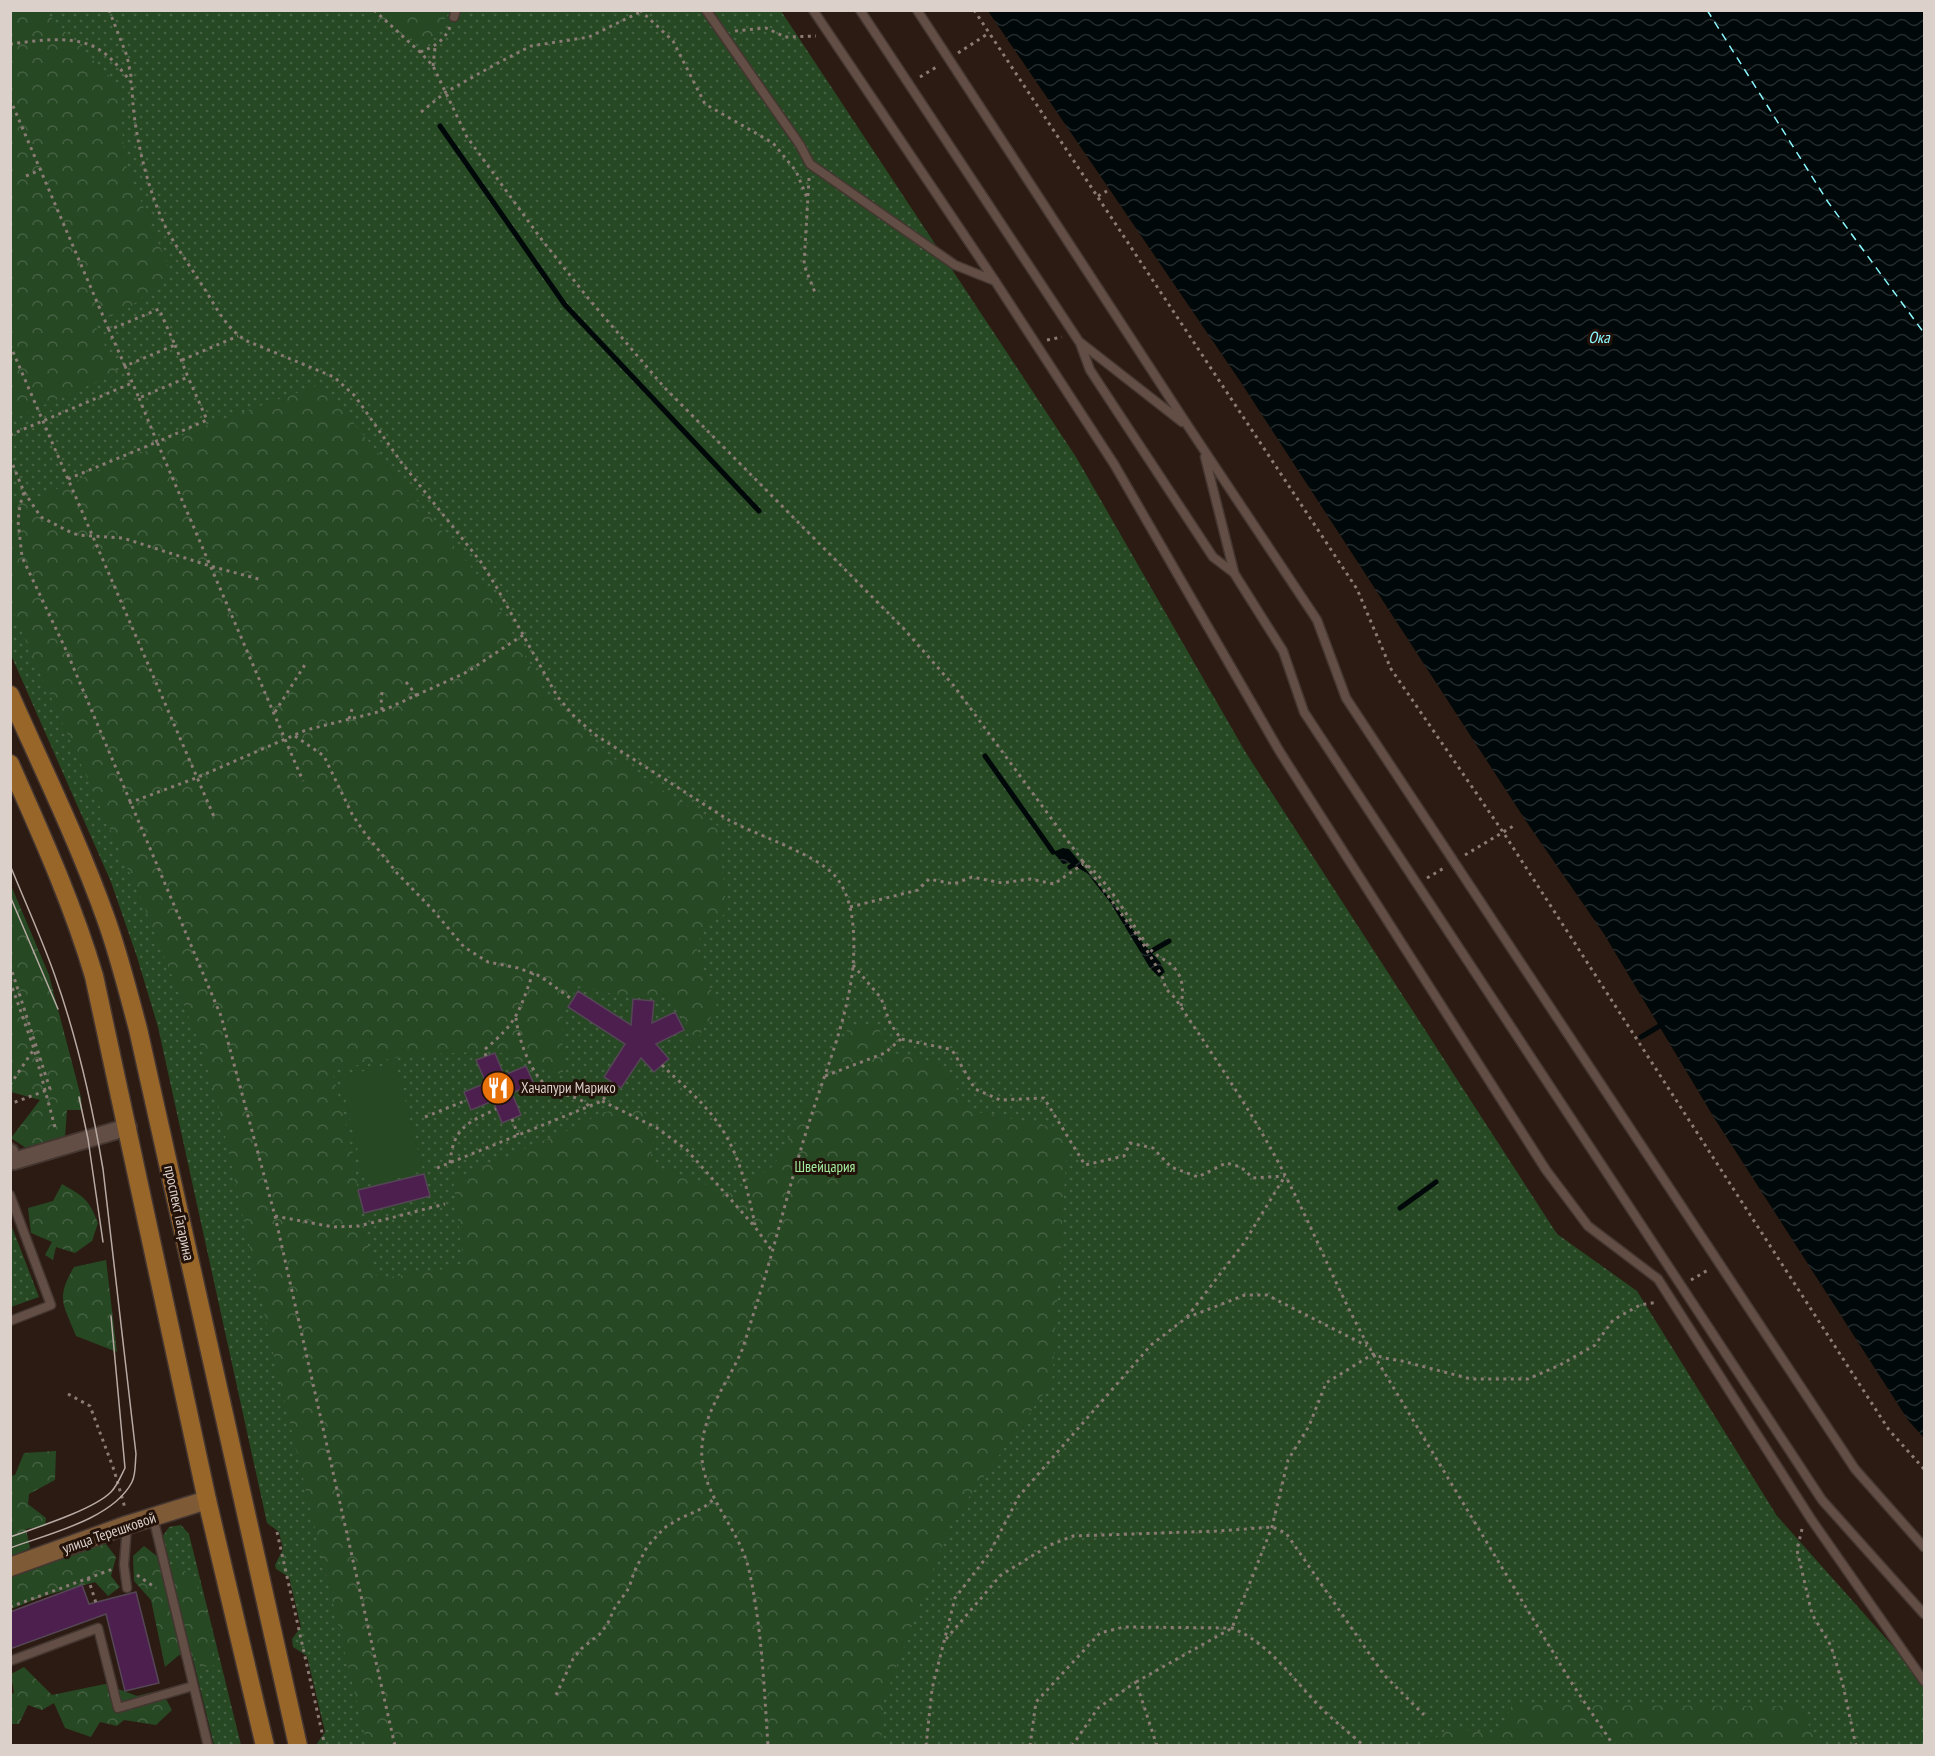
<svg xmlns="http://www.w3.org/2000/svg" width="1935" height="1756" viewBox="0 0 1935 1756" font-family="'PT Sans Narrow',sans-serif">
<defs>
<pattern id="grass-dots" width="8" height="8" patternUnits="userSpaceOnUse" patternTransform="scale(1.5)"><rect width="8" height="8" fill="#264823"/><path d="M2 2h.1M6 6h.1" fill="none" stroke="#456142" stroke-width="1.8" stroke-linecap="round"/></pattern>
<pattern id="forest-crowns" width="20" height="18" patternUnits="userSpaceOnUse" patternTransform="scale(1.5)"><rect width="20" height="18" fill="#264823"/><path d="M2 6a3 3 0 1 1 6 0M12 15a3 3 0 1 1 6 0" fill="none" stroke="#456142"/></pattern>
<pattern id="water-waves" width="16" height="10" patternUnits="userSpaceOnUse" patternTransform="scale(1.5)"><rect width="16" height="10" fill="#000809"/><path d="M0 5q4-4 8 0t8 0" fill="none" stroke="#252b2c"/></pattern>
</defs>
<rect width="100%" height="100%" fill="#2c1b13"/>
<path fill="url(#grass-dots)" d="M10 11H781L1076 457 1246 753 1557 1234 1637 1291 1777 1516 1924 1681V1745H316L325 1732 307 1656 293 1647 292 1639 301 1627 289 1577 276 1569 275 1565 283 1549 279 1532 267 1523 158 1027 137 957 111 882 11 655Z
M10 1222 39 1297 11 1307H10Z
M181 1525 189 1534 241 1745H214L163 1536 169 1527Z"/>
<path fill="url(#forest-crowns)" d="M11 10 40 11 47 13 118 85 125 163 171 273 129 308 94 323 118 373 11 419Z
M358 11H450L428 45 398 34Z
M322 384 488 588 546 695 569 724 594 746 718 826 727 913 706 925 696 947 717 1007 692 1048 691 1031 669 995 621 996 578 986 562 1011 563 1075 527 1064 497 1051 410 1055 332 1070 355 1162 360 1218 377 1279 464 1266 453 1179 573 1128 604 1112 639 1109 655 1120 650 1165 736 1195 774 1165 850 1025 878 1027 890 1052 940 1064 972 1111 1068 1130 1052 1382 951 1522 884 1700 881 1745H367L273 1353 219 1108 202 1050 139 894 11 608V498L21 501 38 497 212 423Z
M10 883 49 975 81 1097 82 1110H67L65 1137 26 1148 11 1138 40 1100 11 1092Z
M62 1184C83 1196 89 1199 98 1223L92 1241 75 1253 56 1247 53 1260 45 1255 52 1242 31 1233 28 1208 53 1201Z
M106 1260 117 1352 76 1336C64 1305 55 1299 74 1267Z
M56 1451 55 1480 29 1494 28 1504 46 1518 45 1526 26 1529 30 1548 11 1557V1476L15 1475 24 1453Z
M105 1543 116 1557 111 1576 120 1587 108 1596 95 1582 44 1596 11 1609V1574Z
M144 1546 171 1567 180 1568 196 1578 210 1626 216 1665 204 1667 194 1658 179 1655 165 1667 151 1600 134 1581 133 1556Z
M24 1667 52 1695 105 1684 137 1696 161 1690 172 1710 156 1725 124 1720 117 1726 100 1722 91 1737 65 1728 54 1703 42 1710 28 1705 19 1724H11V1694L14 1693 11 1674Z
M1512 1705 1798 1706 1820 1745H1426L1449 1728 1498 1734Z"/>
<path fill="#264823" d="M396 1063 423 1171 366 1185 340 1077Z"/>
<path fill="url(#water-waves)" d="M988 11H1924V1438L1908 1420 1713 1116 1604 934 1526 821 1240 381Z
M1063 848 1069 849 1112 901 1142 942 1160 962 1165 972 1159 977 1150 968 1110 902 1087 873 1069 863 1063 864 1053 852Z"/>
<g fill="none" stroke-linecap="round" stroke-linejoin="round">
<path stroke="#000809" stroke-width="5" d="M440 126 565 305 759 511
M985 756 1053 852
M1070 867 1073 865
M1150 952 1169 941
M1641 1037 1663 1024
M1400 1208 1436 1182"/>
<path stroke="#8af8fe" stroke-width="1.5" stroke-dasharray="8 6" stroke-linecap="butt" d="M1707 10 1828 202 1924 333"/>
</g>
<path fill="#4c1f4f" stroke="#554655" stroke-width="1.5" d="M578 991 631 1025 633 999 654 1001 652 1023 675 1012 684 1030 656 1044 669 1059 662 1065 654 1072 641 1058 621 1088 604 1077 625 1044 568 1007Z
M495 1053 504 1075 526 1066 534 1084 512 1093 521 1115 502 1123 493 1101 471 1110 464 1092 486 1083 476 1060Z
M424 1174 430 1196 364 1213 358 1190Z
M82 1585 89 1604 136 1592 159 1683 125 1691 106 1614 10 1649V1612Z"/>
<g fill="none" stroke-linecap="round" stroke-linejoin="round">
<g stroke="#443631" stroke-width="11">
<path id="lane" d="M706 10 800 145 810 164 955 265 995 281
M813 10 995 281 1114 464 1280 752 1546 1170 1588 1226 1658 1279 1811 1519 1924 1681
M860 10 1080 343 1090 370 1213 557 1234 573 1283 651 1304 712 1822 1500 1924 1614
M917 10 1188 426 1317 620 1346 698 1855 1469 1924 1547
M454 17 456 10
M1081 343 1182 422
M1205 457 1234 572
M10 1195 51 1305 10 1321
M153 1517 208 1746
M127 1588 124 1565 127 1526
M10 1661 98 1628 118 1708 193 1686"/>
</g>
<g stroke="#443631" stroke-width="20">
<path id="street" d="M10 1152 14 1161 128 1127"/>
</g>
<g stroke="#443631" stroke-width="21">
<path id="secondary" d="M10 1567 127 1525 207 1500"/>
</g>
<g stroke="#443631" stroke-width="21">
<path id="primary" d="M10 695C43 769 79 843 106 919 119 955 128 992 138 1029L298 1746
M10 764C41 834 72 902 94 976L207 1500 265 1746"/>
</g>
<path stroke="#8a7b74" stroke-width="3" stroke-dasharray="3 4.5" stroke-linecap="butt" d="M109 10 127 56 132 81
M374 10 420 52 433 66 467 137 542 240 588 298 664 387 904 629 954 686 1142 942 1162 976 1166 989 1175 998C1214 1057 1254 1114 1286 1177 1315 1233 1338 1292 1369 1347L1571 1682 1614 1746
M640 10 673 41 705 104 773 143 796 171 808 200
M974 10 1357 589 1391 669 1503 832 1889 1430 1924 1469
M735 31 766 28 785 37 816 36
M10 44C43 40 84 32 110 58 118 65 125 75 132 83 132 127 147 190 167 230 178 250 192 269 204 288 216 307 227 330 247 341L334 377 355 396 401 462 481 562 497 588 557 696 573 715 594 734 727 819C755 835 817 854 836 877 855 901 855 938 853 967 847 1022 824 1074 808 1126 789 1186 775 1247 756 1306 751 1321 747 1336 742 1350 728 1383 705 1409 702 1446 698 1493 739 1526 749 1570 762 1628 764 1687 768 1746
M420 52C434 47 444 41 450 27
M958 53 989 33
M433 66 435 47
M920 77 938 66
M10 99 109 330
M421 112 446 92 496 64 531 46 589 37 640 12
M26 176 40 170
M809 178 804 265 816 295
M1098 196 1107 191
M1047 340 1062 337
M10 345 215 819
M175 345 188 377 139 398 125 366Z
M182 360 238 336
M125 366 109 330 159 309 175 345
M139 398 157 442 207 420 188 377
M10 435 132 383
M10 458 24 492 20 505 18 521 22 557 66 650 221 1016 275 1216 395 1746
M68 479 157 442 303 781
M24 492 41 517 68 531 78 535 123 538 210 566 262 580
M406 682 417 696
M382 710 381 698 383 688
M275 712 306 663
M349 719 352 709
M295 736 324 756 352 814 364 832 397 873 433 910 464 947 488 962 518 968 540 976 573 1000
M129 803 196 778 306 730 382 711 467 672 523 635
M1465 855 1515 825
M1082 861C1110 881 1130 923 1151 950 1158 958 1170 961 1176 970 1184 980 1183 994 1181 1006
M1427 878 1444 868
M850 907 918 890 929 879 954 884 972 877 1002 883 1030 879 1054 884 1083 864
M10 965 50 1089 10 1104
M853 965 881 998 890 1023 901 1039 949 1049 954 1053 975 1089 1000 1100 1044 1098 1085 1165 1124 1156 1130 1143 1153 1148 1171 1167 1198 1177 1226 1163 1241 1167 1253 1178 1285 1176
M10 981 34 1049 56 1131
M516 1018C518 1039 532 1078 551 1089 564 1097 576 1094 589 1106
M486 1056 484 1050C517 1023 519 1012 533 973
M662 1065C676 1079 692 1092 705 1107 736 1140 746 1182 755 1225
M825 1076 885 1053 901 1039
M10 1085 34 1049
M602 1101 657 1128 687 1150 755 1227 773 1252
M425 1117 467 1100
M512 1119 518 1135
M450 1163C453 1128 467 1123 496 1109
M437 1168 602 1101 615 1084
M275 1216 333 1227 359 1226 445 1204
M1691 1280 1708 1270
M1187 1317 1244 1243 1285 1176
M68 1394 90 1406 114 1470 125 1508
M1802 1529 1797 1550 1812 1614 1831 1646 1843 1685 1856 1746
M277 1532 325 1746
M137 1575 156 1588
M88 1578 96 1603
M10 1607 113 1569
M946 1639 1001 1575 1050 1545 1073 1536 1219 1531 1272 1527 1286 1533 1384 1675 1424 1715
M556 1695 573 1659 581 1649 601 1633 608 1623 614 1609 629 1588 634 1572 647 1547 664 1528 679 1519 703 1508 714 1499
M926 1746 932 1689 955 1598 989 1554 1019 1496 1151 1345 1186 1318 1245 1295H1267L1367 1346
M1030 1746 1036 1702 1100 1633 1124 1627 1232 1628C1271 1644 1293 1680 1322 1709 1335 1722 1350 1733 1364 1746
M1072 1746 1098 1708 1136 1682
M1157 1746 1136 1682 1232 1628 1272 1527 1288 1460 1309 1426 1326 1383 1373 1354 1384 1358 1402 1361 1471 1379H1528L1560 1365 1595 1345 1613 1320 1640 1305 1658 1302"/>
<use href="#lane" stroke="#624e44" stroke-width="8"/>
<use href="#street" stroke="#624e44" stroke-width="16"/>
<use href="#secondary" stroke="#7e5a37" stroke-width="18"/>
<use href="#primary" stroke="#99662a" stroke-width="18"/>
<path stroke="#b8aba5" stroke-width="1.5" d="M10 865C25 902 42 939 55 976 77 1038 92 1104 103 1169L136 1454C135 1463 136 1474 132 1482 113 1519 48 1534 10 1548
M10 896 58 1009
M79 1097 88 1139 103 1242
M10 1537C35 1528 93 1510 111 1492 117 1486 121 1476 125 1468L111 1316"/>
</g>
<defs>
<g id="restaurant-disc" transform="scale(1.725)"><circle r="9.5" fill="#e8710a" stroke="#22120a"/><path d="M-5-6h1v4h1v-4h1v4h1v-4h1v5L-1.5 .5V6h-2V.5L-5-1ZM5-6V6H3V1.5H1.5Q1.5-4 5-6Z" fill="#fff"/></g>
</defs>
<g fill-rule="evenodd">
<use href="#restaurant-disc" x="498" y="1088"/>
</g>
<g text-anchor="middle" stroke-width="6" stroke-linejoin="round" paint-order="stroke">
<g font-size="15" fill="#dcd0ca" stroke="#22120a" text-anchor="start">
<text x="521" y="1093">Хачапури Марико</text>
</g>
<g font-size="15" fill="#a2ea9c" stroke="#22120a">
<text x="825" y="1172">Швейцария</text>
</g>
<g font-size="15" fill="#dcd0ca" stroke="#22120a">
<text transform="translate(179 1213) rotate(78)" y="5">проспект Гагарина</text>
<text transform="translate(109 1533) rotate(-19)" y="5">улица Терешковой</text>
</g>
<g font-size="16" font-style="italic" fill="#8af8fe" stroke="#22120a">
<text x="1599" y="343">Ока</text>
</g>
</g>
<rect width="1935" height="1756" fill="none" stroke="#dcd0ca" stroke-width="24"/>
</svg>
